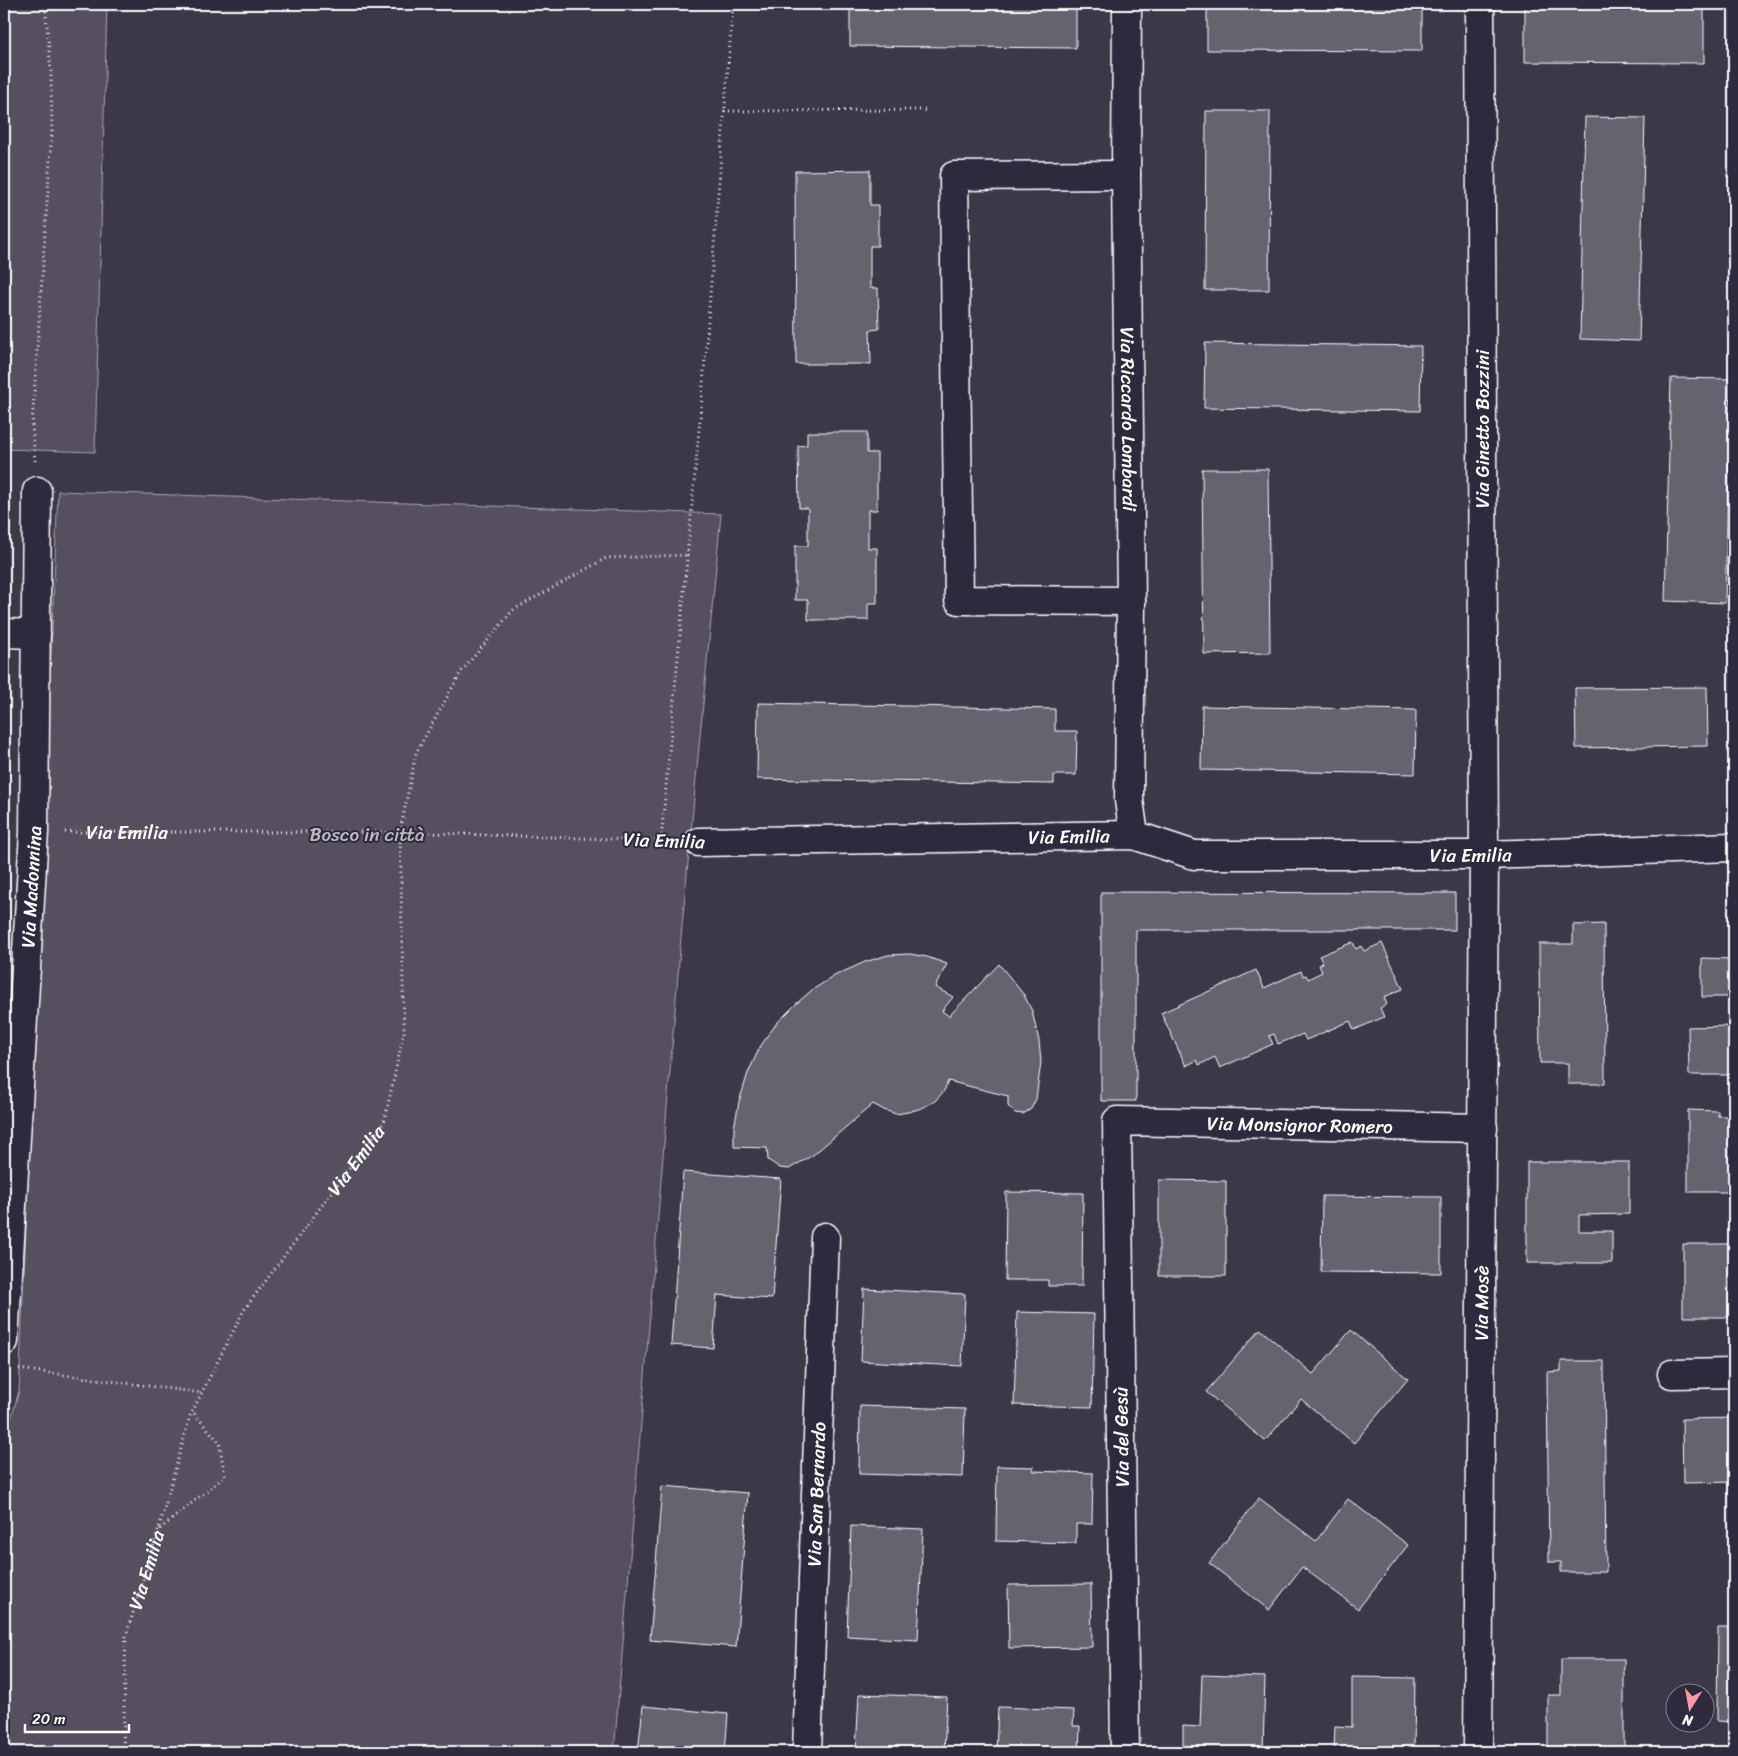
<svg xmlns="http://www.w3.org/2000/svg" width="1738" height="1756" viewBox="0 0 1738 1756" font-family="Sriracha,sans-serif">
<rect width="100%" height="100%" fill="#3c3749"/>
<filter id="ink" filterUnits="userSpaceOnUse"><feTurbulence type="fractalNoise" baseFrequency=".02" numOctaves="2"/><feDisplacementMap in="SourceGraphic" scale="10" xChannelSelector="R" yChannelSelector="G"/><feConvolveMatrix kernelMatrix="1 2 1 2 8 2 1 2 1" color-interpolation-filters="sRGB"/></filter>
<g filter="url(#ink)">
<path fill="#555060" stroke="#aaa8b0" d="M8 4H107L95 452 4 449V237Z
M58 491 721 514 681 937 614 1752H4V1443L19 1391Z"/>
<path fill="#666270" stroke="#fff" d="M850 4H1076V48L850 46Z
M1207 4H1422V51L1207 50Z
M1525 4H1704V63L1525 62Z
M1206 111H1270L1269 290H1205Z
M1585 117 1645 118 1639 341 1580 339Z
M870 170V205H878V246H870V288H878L879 329 870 330 871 364H796L795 171Z
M1205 343 1421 346 1420 411 1204 408Z
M1671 378 1731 379 1725 603 1665 601Z
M807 432H867V453H877V510H868V548H877V603H868V620H808V600H795V546H808V508H799L798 446 807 445Z
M1202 469H1268L1270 653 1204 654Z
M1707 687 1708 746 1576 748 1575 688Z
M758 703 1055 709V731H1077L1076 775H1054V784L757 779Z
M1202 706 1416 710 1415 774 1201 770Z
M1101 892 1455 893V930H1136V1101H1101Z
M1604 924 1605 1084H1568V1063H1540L1539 944H1573V925Z
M1353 942 1356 949 1361 946 1364 951 1382 943 1403 989 1384 997 1387 1004 1380 1008 1384 1017 1354 1030 1350 1021 1306 1040 1303 1034 1278 1044 1274 1034 1269 1036 1273 1044 1220 1068 1215 1057 1199 1065 1197 1060 1186 1066 1161 1013 1256 970 1264 988 1301 971 1303 976 1306 975 1308 979 1322 972 1319 965 1323 963 1319 956Z
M910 954 927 957 947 964 935 987 953 997 942 1011 949 1016 999 964 1024 995 1032 1011 1039 1041 1041 1062 1036 1099 1031 1109 1023 1114 1015 1113 1008 1106V1096L948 1081 944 1091 935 1101 922 1108 908 1112 896 1114 884 1110 873 1104 813 1155 789 1169 780 1168 768 1160 767 1148 734 1147V1128L739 1102 748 1073 760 1047 776 1024 796 1004 812 990 836 975 865 962 888 955Z
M1702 958 1734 959V997H1702Z
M1734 1026V1075H1689L1688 1027Z
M1688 1110 1718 1111V1116H1734V1192H1688Z
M1527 1162H1629V1214L1579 1215V1231H1612V1263H1527Z
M683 1172 781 1179 772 1299 717 1295 713 1348 671 1345Z
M1159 1180 1226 1181V1276H1159Z
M1006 1192 1083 1193 1082 1286H1048V1280H1005Z
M1322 1196 1441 1197V1273L1321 1272Z
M1683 1244H1734V1317H1683Z
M864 1289 965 1294 962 1366 861 1361Z
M1017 1312 1094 1314 1092 1407 1014 1405Z
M1260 1329 1313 1374 1351 1330 1408 1379 1354 1443 1301 1399 1265 1441 1206 1392Z
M1561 1361H1604L1606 1572H1561V1562H1549L1547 1372 1561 1371Z
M860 1406 965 1409 963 1477 859 1474Z
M1734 1418V1482L1683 1483 1682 1419Z
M997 1466 1034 1467 1033 1471 1093 1473 1092 1524H1076V1543L996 1541Z
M662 1486 748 1493 736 1647 650 1640Z
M1259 1498 1316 1541 1348 1499 1408 1545 1358 1609 1302 1567 1269 1610 1209 1563Z
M851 1526 923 1529 918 1640 847 1636Z
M1091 1584 1092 1647 1009 1648 1008 1585Z
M1718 1628H1734V1722L1717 1721Z
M1561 1659H1624V1752H1548V1695H1561Z
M1202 1675 1265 1677 1263 1752H1183V1726L1200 1727Z
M1352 1677 1415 1678 1414 1752H1334L1335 1726 1352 1727Z
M859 1694 947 1697 944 1752H856Z
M643 1706 728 1714 725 1752H638Z
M998 1707 1074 1710 1073 1726H1080L1079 1752H996Z"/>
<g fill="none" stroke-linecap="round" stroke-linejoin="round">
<g stroke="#fff" stroke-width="31">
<g id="minor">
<path id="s3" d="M1127 4 1126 175 1131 601 1129 800 1134 835"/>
<path d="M1126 175 954 176 959 600 1131 601"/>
<path d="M4 633 36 634"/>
<path id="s4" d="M699 842 1134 835 1194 855H1484L1734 847"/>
<path id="s5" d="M4 1341 34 832 37 491"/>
<path d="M1672 1374 1734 1373"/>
<path id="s6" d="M807 1752 825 1237"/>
<path id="s7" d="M1125 1752 1117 1121 1483 1128"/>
<path id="s8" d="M1478 1752 1484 855 1480 4"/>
</g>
</g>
<g stroke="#fff" stroke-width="3" stroke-dasharray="1 4" stroke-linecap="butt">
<path d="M724 111 929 110"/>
<path d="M35 461 32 425 52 131 51 71 45 4"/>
<path id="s1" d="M65 832H400L669 841"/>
<path d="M661 840 702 397 733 4"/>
<path d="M19 1369 202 1393"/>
<path d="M160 1529 225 1476 219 1442 192 1411"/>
<path id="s2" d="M123 1752 126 1636 160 1524 190 1416 244 1310 384 1122 404 1033 400 832 416 753 461 672 513 610 606 558 688 555"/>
</g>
<use href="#minor" stroke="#2f2a3d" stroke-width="28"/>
</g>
</g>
<g text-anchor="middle" stroke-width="4" stroke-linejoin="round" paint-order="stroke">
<g font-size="19" fill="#fff" stroke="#2f2a3d">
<text dy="7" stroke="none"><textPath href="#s3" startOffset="415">Via Riccardo Lombardi</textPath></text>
<text transform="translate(1482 429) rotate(-90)" y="7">Via Ginetto Bozzini</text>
<text dy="7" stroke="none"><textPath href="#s1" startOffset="62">Via Emilia</textPath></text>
<text dy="7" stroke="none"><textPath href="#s4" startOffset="370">Via Emilia</textPath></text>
<text transform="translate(664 840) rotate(2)" y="7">Via Emilia</text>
<text dy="7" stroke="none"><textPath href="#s4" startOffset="775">Via Emilia</textPath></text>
<text dy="7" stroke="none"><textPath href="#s5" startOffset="455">Via Madonnina</textPath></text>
<text dy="7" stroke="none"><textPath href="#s7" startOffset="814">Via Monsignor Romero</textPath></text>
<text dy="7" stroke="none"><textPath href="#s2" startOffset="651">Via Emilia</textPath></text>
<text dy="7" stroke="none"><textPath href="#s8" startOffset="449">Via Mosè</textPath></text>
<text transform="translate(1121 1437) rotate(-91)" y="7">Via del Gesù</text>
<text dy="7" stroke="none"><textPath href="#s6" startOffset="258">Via San Bernardo</textPath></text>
<text dy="7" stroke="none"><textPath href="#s2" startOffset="185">Via Emilia</textPath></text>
</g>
<g font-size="19" fill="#bbb9bf" stroke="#2f2a3d">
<text x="367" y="841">Bosco in città</text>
</g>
</g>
<rect width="1738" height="1756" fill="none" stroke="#2f2a3d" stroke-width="20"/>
<rect x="10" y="10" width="1718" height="1736" fill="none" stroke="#fff" stroke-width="2" filter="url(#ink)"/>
<g transform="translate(1690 1708) rotate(191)"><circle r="24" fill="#2f2a3d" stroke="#827f8b"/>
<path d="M0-4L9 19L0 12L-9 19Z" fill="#ff9aa2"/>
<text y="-8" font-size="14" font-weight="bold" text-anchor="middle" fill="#ffffff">N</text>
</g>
<path d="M25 1724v8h104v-8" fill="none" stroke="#ffffff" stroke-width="2.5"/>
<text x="32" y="1724" font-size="15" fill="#ffffff" stroke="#2f2a3d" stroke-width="4" paint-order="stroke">20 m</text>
</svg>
